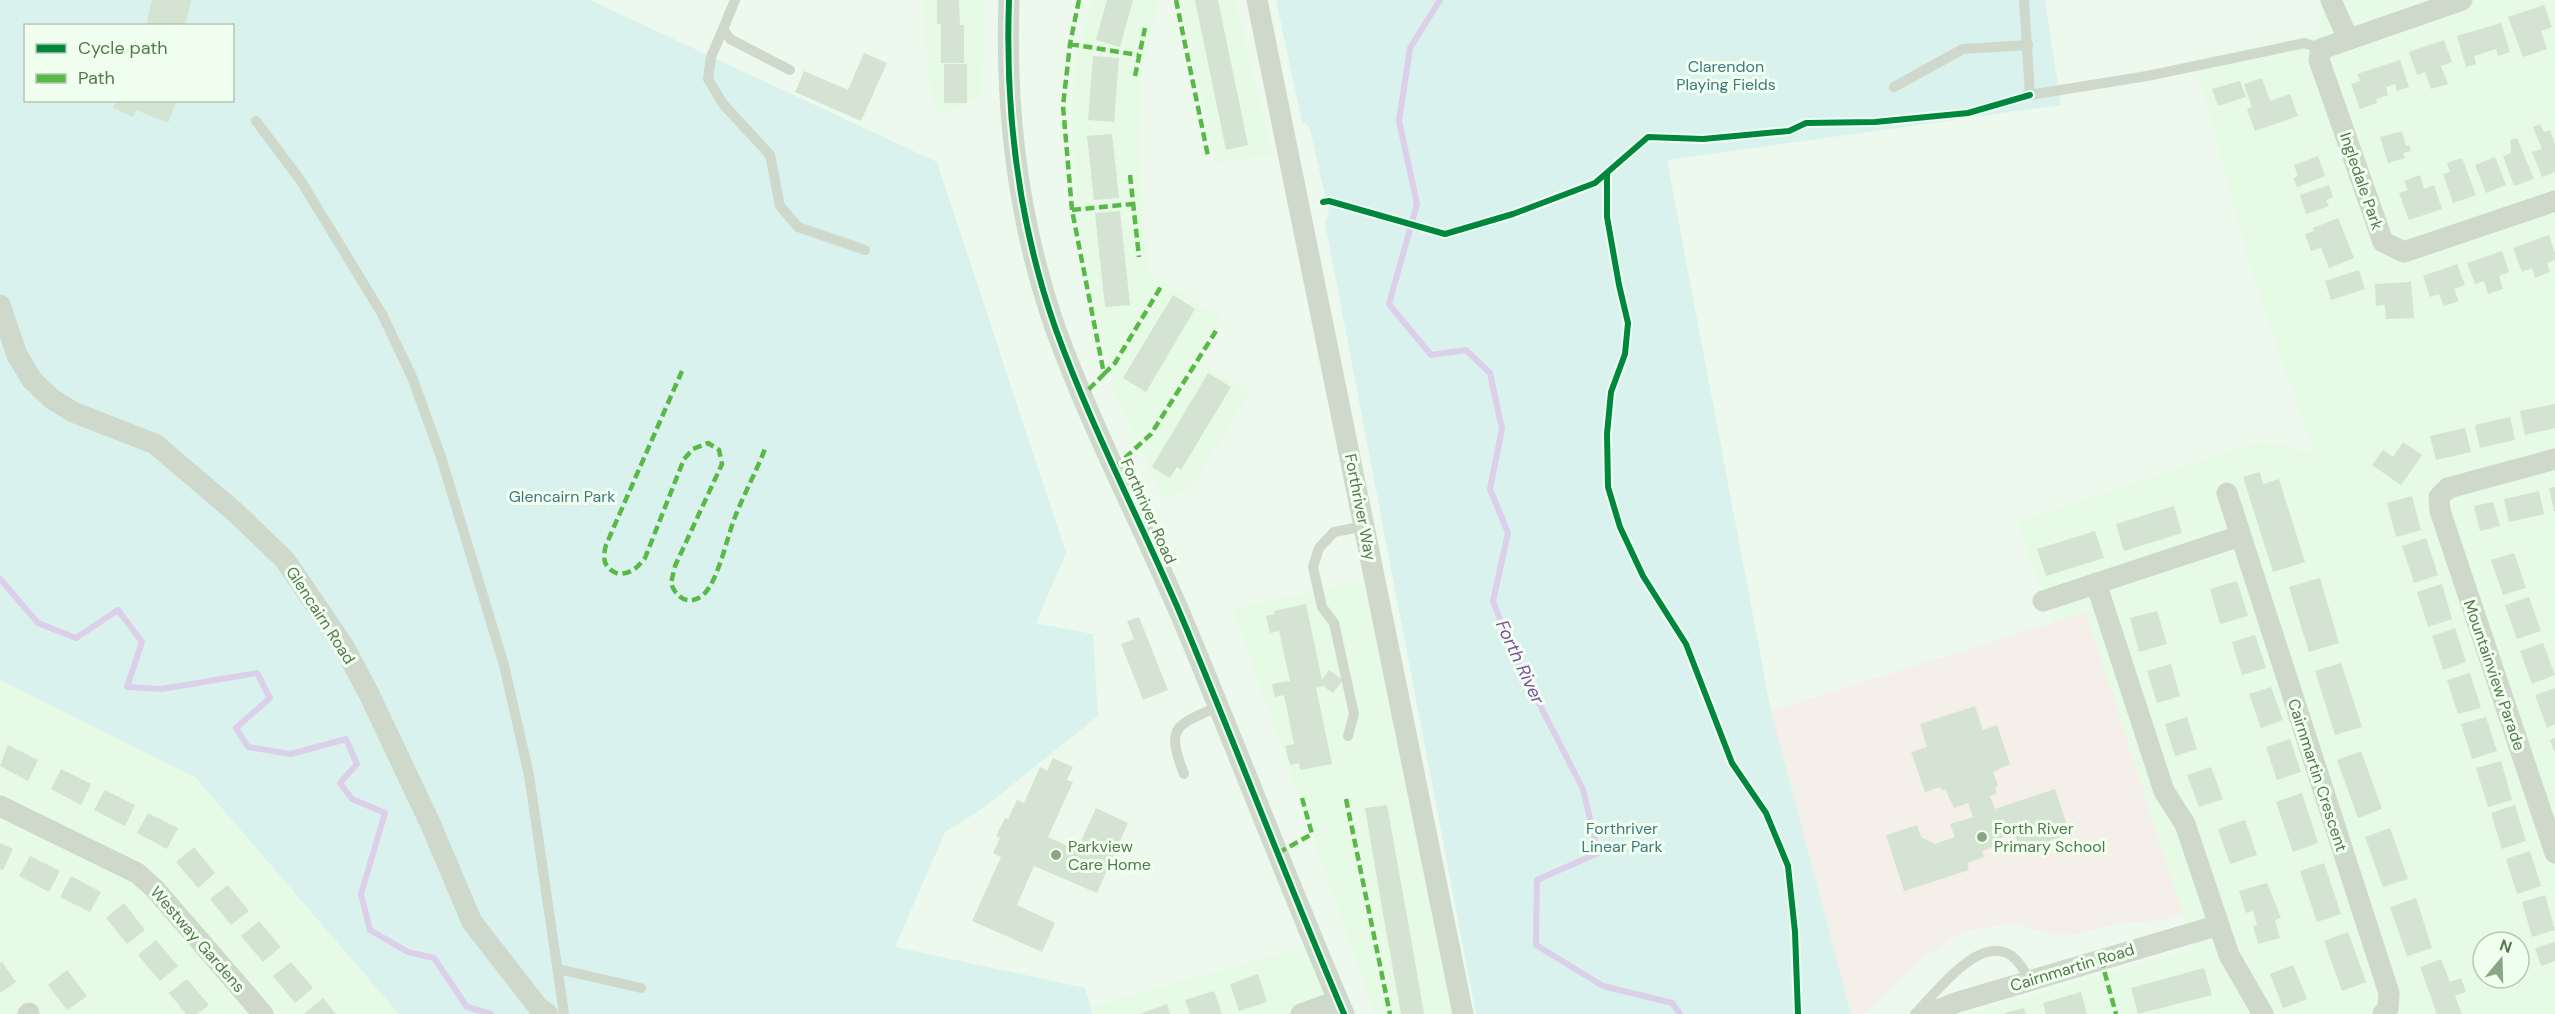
<svg xmlns="http://www.w3.org/2000/svg" width="2555" height="1014" viewBox="0 0 2555 1014" font-family="'DM Sans',sans-serif">
<rect width="100%" height="100%" fill="#eef9ee"/>
<path fill="#e6fae5" fill-rule="evenodd" d="M922 0H983L982 96 941 116 931 96Z
M1092 0H1159L1141 79 1139 154 1148 273 1221 317 1196 360 1249 393 1195 482 1165 502 1111 383V363L1096 321 1086 270 1077 208 1072 128 1075 61Z
M1181 0H1235L1273 155 1215 163Z
M2320 0H2555V1014H1967L2193 949 2086 613 2054 622 2017 523 2257 442 2288 445 2315 457 2249 263 2195 59 2321 33ZM2483 942H2519V978H2483Z
M1375 578 1463 1014H1375L1233 609Z
M0 680 195 777 399 1014H0Z
M1315 944 1344 1014H1093L1091 1007Z"/>
<path fill="#f5efea" d="M2086 612 2182 912 2165 920 2122 923 2073 935H2052L2014 923 1963 932 1923 958 1865 1014H1851L1771 711Z"/>
<path fill="#d9f2ed" fill-rule="evenodd" d="M0 0H590L937 162 1066 553 1036 623 1093 634 1098 716 982 809 945 832 895 947 1085 988 1093 1014H399L195 777 0 680ZM26 26H232V100H26Z
M1276 0H2045L2061 105 1667 160 1771 711 1851 1014H1476L1325 223 1329 212 1309 126 1302 122Z"/>
<g fill="none" stroke-linecap="round" stroke-linejoin="round">
<path stroke="#dccfea" stroke-width="6" d="M1440 0 1410 48 1399 121 1417 204 1389 304 1431 355 1466 350 1490 373 1502 429 1490 489 1508 533 1493 601 1511 649 1583 789 1598 853 1537 880 1536 945 1603 986 1672 1003 1680 1014
M0 579 38 623 76 638 118 610 142 642 127 687 162 689 257 673 270 698 236 728 248 747 291 754 346 739 357 764 340 783 352 799 385 813 361 894 370 930 408 952 434 958 467 1007 491 1014"/>
</g>
<path fill="#d5e3d2" d="M152 0H191L185 26H146Z
M937 0H959L960 25H964V63H941V24H937Z
M1107 0H1133L1120 47 1096 40Z
M1195 0H1218L1248 145 1226 150Z
M2544 5 2552 27 2541 31 2547 49 2523 57 2508 17Z
M2501 23 2510 52 2498 56 2496 49 2474 56 2476 64 2466 67 2457 36Z
M2444 40 2452 62 2441 66 2448 84 2431 89 2425 72 2417 75 2409 52Z
M864 53 887 63 861 121 795 92 804 71 848 90Z
M1093 56 1119 58 1114 122 1088 120Z
M2400 60 2409 87 2397 91 2395 84 2386 87 2388 95 2376 99 2377 103 2360 109 2351 84 2360 81 2357 74Z
M944 64H967V103H944Z
M2262 78 2270 101 2290 94 2298 116 2255 131 2247 109 2252 107 2244 84Z
M2240 81 2246 97 2218 106 2212 89Z
M116 100H177L168 123 136 110 133 117 113 108Z
M2540 124 2544 132 2550 130 2555 144V172L2542 177 2532 152 2542 149 2533 127Z
M2402 131 2406 146 2409 145 2411 151 2403 153 2405 158 2388 163 2380 137Z
M1112 134 1119 198 1094 200 1087 136Z
M2517 138 2534 179 2514 186 2503 156 2511 153 2510 140Z
M2318 156 2325 176 2297 187 2293 178 2298 176 2294 165Z
M2495 157 2506 185 2486 193 2475 165Z
M2462 158 2476 195 2453 203 2443 174 2450 172 2447 163Z
M2420 175 2424 189 2434 185 2442 209 2409 220 2399 193 2408 190 2404 181Z
M2329 185 2333 197 2326 200 2329 206 2306 214 2300 195Z
M1120 211 1130 305 1105 307 1095 213Z
M2338 218 2354 258 2329 268 2321 248 2311 251 2305 234 2314 231 2313 228Z
M2549 235 2555 253V260L2547 263 2550 272 2535 278 2532 268 2522 272 2513 248Z
M2502 251 2509 272 2499 276 2503 289 2488 294 2484 281 2475 284 2467 263Z
M2457 264 2465 285 2454 289 2459 301 2444 306 2439 294 2430 297 2423 276Z
M2359 270 2365 289 2331 300 2325 281Z
M2411 282 2414 318 2386 319 2385 305 2376 306 2375 284Z
M1173 295 1195 309 1146 392 1123 378Z
M1208 373 1231 387 1181 470 1177 467 1170 478 1152 467Z
M2555 404V428L2525 435 2520 411Z
M2510 417 2515 440 2480 448 2475 425Z
M2465 428 2471 452 2436 460 2430 436Z
M2403 442 2422 455 2401 485 2372 465 2383 450 2393 457Z
M2260 472 2263 484 2279 479 2305 562 2273 572 2243 477Z
M2555 487V511H2554L2549 488Z
M2539 491 2544 514 2509 522 2504 499Z
M2412 496 2421 530 2396 537 2387 503Z
M2493 502 2500 526 2480 531 2474 506Z
M2174 506 2182 533 2124 551 2116 524Z
M2095 531 2104 558 2046 576 2037 549Z
M2426 538 2438 575 2414 583 2402 546Z
M2514 553 2526 588 2503 595 2491 560Z
M2320 578 2339 643 2309 652 2289 587Z
M2237 581 2248 616 2220 624 2210 589Z
M2442 584 2452 619 2428 627 2417 592Z
M2529 597 2541 631 2517 639 2505 605Z
M1306 604 1322 680 1329 670 1343 680 1333 693 1323 686 1316 688 1332 764 1300 770 1299 763 1290 765 1285 746 1294 744 1284 695 1275 697 1272 684 1290 681 1279 631 1270 633 1266 616 1275 614 1274 611Z
M2157 611 2167 644 2139 652 2130 618Z
M1139 617 1168 690 1143 700 1121 644 1134 639 1127 621Z
M2455 628 2466 662 2443 670 2432 636Z
M2255 635 2266 668 2242 675 2232 642Z
M2543 643 2555 675 2532 684 2520 651Z
M2341 663 2362 727 2335 735 2315 671Z
M2171 664 2180 696 2157 703 2147 671Z
M2470 673 2481 708 2458 714 2447 680Z
M2271 687 2283 720 2261 728 2249 694Z
M2555 688V724L2547 728 2535 695Z
M1975 706 1983 730 1997 725 2010 764 1993 772 1998 786 1995 787 1997 794 1990 796 1995 809 2055 789 2070 834 2021 850 2014 834 1994 840 1996 846 1982 851 1984 857 1967 863 1969 870 1904 891 1886 835 1917 825 1921 837 1935 844 1955 837 1950 824 1973 817 1968 803 1954 808 1945 789 1942 790 1940 787 1925 792 1911 752 1927 747 1920 724Z
M2187 717 2197 749 2175 756 2165 724Z
M2486 717 2497 751 2472 759 2461 724Z
M2555 738V753L2550 740Z
M2290 739 2301 772 2277 780 2266 747Z
M8 745 38 760 28 781 0 766Z
M2361 751 2382 809 2358 818 2337 760Z
M1053 758 1073 767 1067 780 1073 782 1048 837 1077 850 1096 808 1128 823 1097 893 1034 866 1017 905 1055 923 1042 952 972 921 1001 857 993 853 1000 838 996 836 1005 818 1008 819 1017 800 1024 803 1040 767 1047 771Z
M2501 761 2512 800 2488 807 2476 768Z
M2211 767 2223 799 2199 807 2187 775Z
M61 769 91 784 81 805 51 789Z
M105 790 135 805 125 826 94 810Z
M2302 793 2318 843 2293 852 2276 802Z
M1387 805 1412 944 1424 1014H1401L1382 908 1365 808Z
M2515 805 2526 841 2502 849 2491 813Z
M148 813 178 828 167 849 137 833Z
M2245 820 2257 855 2230 864 2218 829Z
M2390 828 2408 879 2383 887 2365 837Z
M0 843 13 849 3 870 0 869Z
M194 847 215 873 198 888 176 862Z
M2530 851 2541 886 2517 894 2506 859Z
M30 856 60 871 49 892 19 876Z
M2324 863 2341 914 2317 922 2300 871Z
M71 876 101 892 90 912 60 897Z
M2267 883 2281 918 2275 920 2280 938 2258 944 2253 926 2257 925 2253 911 2246 913 2239 891Z
M228 885 249 911 231 925 210 899Z
M2545 895 2555 930 2532 937 2522 902Z
M2416 898 2432 948 2407 956 2390 907Z
M124 903 145 930 127 944 106 918Z
M259 921 281 947 263 962 241 936Z
M2348 932 2366 982 2342 991 2324 941Z
M156 940 178 966 160 981 138 955Z
M2555 942V961L2541 966 2535 948Z
M2441 959 2450 982 2461 978 2466 992 2455 996 2462 1014H2437L2420 967Z
M2 962 16 982 0 993V963Z
M291 962 313 988 295 1003 273 976Z
M2293 965 2307 999 2283 1008 2270 974Z
M2204 968 2212 995 2138 1014 2131 988Z
M67 970 87 996 67 1010 48 985Z
M1258 974 1267 1002 1239 1011 1230 984Z
M187 979 209 1005 197 1014H186L169 993Z
M1214 991 1222 1014H1190L1185 1000Z
M2081 992 2087 1014H2046L2043 1003Z
M323 998 336 1014H304Z
M1167 1004 1170 1014H1140Z
M2024 1008 2026 1014H2005V1013Z"/>
<g fill="none" stroke-linecap="round" stroke-linejoin="round">
<path stroke="#ced8cb" stroke-width="10" d="M735 0 723 29 730 39 790 70
M2024 0 2030 95 2147 76 2305 43 2321 49
M723 29 711 57 708 79 723 104 770 155 780 206 798 227 865 250
M1894 87 1963 49 2028 45
M256 121 301 181 382 314 412 377 441 457 504 665 529 775 564 1014
M1348 736 1354 714 1334 623 1322 607 1313 567 1319 548 1334 532 1365 526
M1184 774C1165 725 1176 726 1219 706
M558 969 641 988
M1915 1014C1944 984 1999 909 2029 981"/>
<path stroke="#ced8cb" stroke-width="21" d="M1009 0C1005 111 1019 225 1056 330 1092 429 1141 522 1182 618 1237 749 1288 883 1344 1014
M1257 0 1463 1014
M2331 0 2348 39
M2462 0 2321 49 2319 60 2383 242 2404 252 2555 201
M0 305 17 355 32 380 52 399 73 412 155 444 235 512 285 560 343 645 369 694 430 823 472 922 538 1007 548 1014
M2555 459 2448 488 2439 497 2440 511 2555 853
M2227 493 2389 993 2388 1008 2383 1014
M2096 583 2164 791 2185 824 2229 955 2263 1014
M2043 601 2240 536
M0 806 137 873 154 888 263 1014
M28 1014 29 1013
M1301 1014 1338 1001
M1927 1014 1958 1002 2219 925"/>
<path stroke="#58b947" stroke-width="4.5" stroke-dasharray="9 4.5" stroke-linecap="butt" d="M1079 0 1070 44 1063 106 1072 210 1104 374 1083 395
M1176 0 1208 156
M1070 44 1138 55
M1135 76 1145 28
M1130 175 1139 257
M1072 210 1132 204
M682 371 606 545C602 560 604 569 619 574 632 573 637 568 645 558L684 459 693 449 708 443 719 450 722 464 675 566 671 583C675 597 689 607 703 595 718 582 727 537 735 517 744 494 756 472 765 449
M1104 374 1115 363 1162 285
M1115 467 1151 434 1216 331
M1346 799 1390 1014
M1278 853 1312 834 1302 798
M2101 959 2116 1014"/>
<g stroke="#f1fff1" stroke-width="10">
<path id="cycleway" d="M1009 0C1005 111 1019 225 1056 330 1092 429 1141 522 1182 618 1237 749 1288 883 1344 1014
M1607 173V217L1619 285 1628 323 1625 354 1611 392 1607 434 1608 487 1620 527 1643 576 1686 644 1732 763 1766 813 1788 866 1795 932 1798 1014
M1323 202 1329 201 1445 234 1513 214 1595 183 1648 137 1703 139 1789 131 1806 123 1875 122 1968 113 2030 95"/>
</g>
<use href="#cycleway" stroke="#00873e" stroke-width="6"/>
</g>
<g fill="#8ba685" stroke="#f1fff1" stroke-width="2">
<circle cx="1982" cy="837" r="6"/>
<circle cx="1056" cy="855" r="6"/>
</g>
<g text-anchor="middle" stroke-width="6" stroke-linejoin="round" paint-order="stroke">
<g font-size="16" fill="#427880" stroke="#f1fff1">
<text x="1726" y="72">Clarendon<tspan x="1726" dy="18">Playing Fields</tspan></text>
<text x="562" y="502">Glencairn Park</text>
<text x="1622" y="834">Forthriver<tspan x="1622" dy="18">Linear Park</tspan></text>
</g>
<g font-size="16" fill="#56794c" stroke="#f1fff1">
<text transform="translate(2362 181) rotate(71)" y="6">Ingledale Park</text>
<text transform="translate(1361 507) rotate(79)" y="6">Forthriver Way</text>
<text transform="translate(1149 511) rotate(66)" y="6">Forthriver Road</text>
<text transform="translate(321 615) rotate(57)" y="6">Glencairn Road</text>
<text transform="translate(2495 675) rotate(71)" y="6">Mountainview Parade</text>
<text transform="translate(2318 775) rotate(72)" y="6">Cairnmartin Crescent</text>
<text transform="translate(198 939) rotate(49)" y="6">Westway Gardens</text>
<text transform="translate(2072 967) rotate(-17)" y="6">Cairnmartin Road</text>
</g>
<g font-size="16" fill="#56794c" stroke="#f1fff1" text-anchor="start">
<text x="1994" y="834">Forth River<tspan x="1994" dy="18">Primary School</tspan></text>
<text x="1068" y="852">Parkview<tspan x="1068" dy="18">Care Home</tspan></text>
</g>
<g font-size="18" font-style="italic" fill="#7f4da3" stroke="#f1fff1">
<text transform="translate(1520 662) rotate(65)" y="6">Forth River</text>
</g>
</g>
<rect x="24" y="24" width="210" height="78" fill="#f1fff1" stroke="#b3c9af" stroke-width="1.5"/>
<rect x="36" y="44" width="30" height="9" fill="#00873e" stroke="#b3c9af" stroke-width="1.5"/>
<text x="78" y="54" font-size="18" fill="#56794c">Cycle path</text>
<rect x="36" y="74" width="30" height="9" fill="#58b947" stroke="#b3c9af" stroke-width="1.5"/>
<text x="78" y="84" font-size="18" fill="#56794c">Path</text>
<g transform="translate(2501 960) rotate(19)"><circle r="28" fill="#f1fff1" stroke="#b3c9af" stroke-width="1.5"/>
<path d="M0-4.5L10 22L0 15L-10 22Z" fill="#8ba685"/>
<text y="-9" font-size="16" font-weight="bold" text-anchor="middle" fill="#56794c">N</text>
</g>
</svg>
